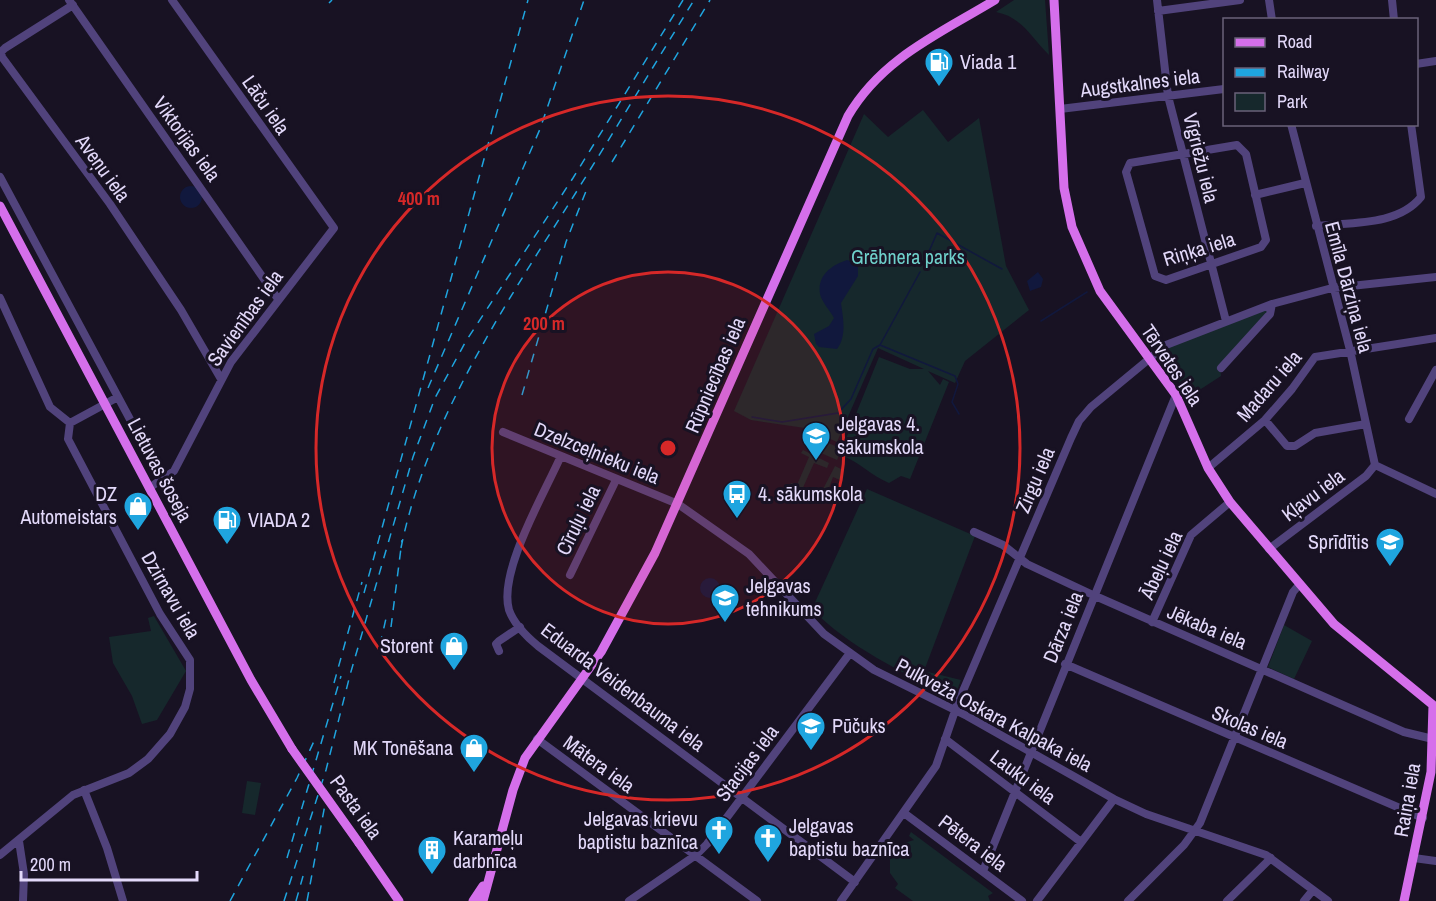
<svg xmlns="http://www.w3.org/2000/svg" width="1436" height="901" viewBox="0 0 1436 901" font-family="'Archivo Narrow',sans-serif">
<rect width="100%" height="100%" fill="#181223"/>
<path fill="#16282c" d="M1014 0H1045L1049 55C1031 37 1022 17 996 12Z
M923 110 948 142 979 118 1006 266 1029 310 965 361 955 383 928 371 940 385 943 379 949 382 910 479 901 476 889 483C872 476 859 462 841 455L842 449 837 460 814 450 816 442 805 437 807 434 840 448 843 446 879 357 910 369H924L878 348 837 442 805 428 751 420 734 411 864 114 888 137Z
M1267 308 1269 310 1220 364 1221 376 1187 398 1175 375 1158 355 1170 346Z
M803 450 829 463 827 468 814 463 801 492 819 500 818 503 788 490 791 483 797 485 809 457 801 453Z
M835 466 841 469 840 480 833 477 826 496 821 493Z
M867 489 975 536 924 671 961 680 956 693 947 696C902 671 848 647 812 609Z
M154 616 186 671 157 720 142 724 132 696 113 663 109 637 151 631 148 618Z
M1284 625 1312 641 1294 679 1268 667Z
M247 781 261 783 255 815 242 813Z
M911 832 993 893 988 896 990 901H913L895 888 898 884 890 873V857L901 844 914 840 909 836Z"/>
<path fill="#11183d" d="M180 197a11 11 0 1 1 22 0a11 11 0 1 1-22 0Z
M847 260 858 264V276L841 303C843 318 847 336 837 349L819 347 816 344 814 334 829 326 834 318C831 312 821 301 820 294 817 275 832 265 847 260Z
M1038 272 1043 279 1041 287 1030 291 1027 281Z
M700 588a10 10 0 1 1 20 0a10 10 0 1 1-20 0Z"/>
<g fill="none" stroke-linecap="round" stroke-linejoin="round">
<path stroke="#11183d" stroke-width="1.5" d="M924 263 937 233 1002 269
M1041 321 1087 292
M880 345 920 272
M752 417 782 422 838 413 851 399 873 349 880 345 955 376 958 384 952 402 959 414"/>
<path stroke="#51437c" stroke-width="8" d="M69 0 278 299
M1157 0 1168 96 1226 321
M1269 0 1272 20
M1392 0 1394 20
M73 5 5 48 1 52 2 57 110 204 181 310 221 379
M1158 11 1240 0
M1416 64 1436 61
M1060 109 1224 89
M1237 145 1246 154 1266 240 1261 247 1166 280 1155 276 1126 172 1130 163Z
M0 177 132 423
M1255 195 1305 183
M1316 226C1351 222 1398 226 1421 197L1411 124
M0 298 50 407 70 423
M1221 368 1270 314 1272 304
M1409 419 1436 370
M1265 420 1287 446H1295L1315 433 1366 424
M503 432 678 504 749 554 824 634 874 670 967 716 1114 799 1146 814 1266 855 1328 901
M560 458C544 494 498 572 509 610 514 624 526 636 538 646L855 882
M1375 465 1436 494
M1208 468 1265 420 1292 389 1315 357 1436 338
M149 488 174 471 231 362 334 228 172 0
M974 532 1003 545 1027 564 1093 595 1404 732 1433 739
M1269 549 1366 476 1375 465 1350 350 1291 124
M570 575 616 480
M1152 622 1191 535 1230 502
M499 651 496 644 499 641 520 627
M1065 664 1423 818
M537 739 757 901
M945 739 1081 842
M84 790 107 848 123 901
M904 813 1022 901
M19 841 24 874 23 901
M0 855 73 795 129 773 148 759 170 734 185 707 190 689V660L160 614 68 439 70 423 118 397
M1414 858 1436 861
M983 871 1176 395
M629 901 696 855 707 844 850 653
M841 901 936 766 957 705 1071 438 1079 421 1091 407 1166 345 1272 304 1332 288 1436 277
M1037 901 1114 799
M1128 901 1184 845 1200 823 1293 592 1299 585
M1227 901 1271 858
M1304 901 1313 890"/>
<path stroke="#d56feb" stroke-width="9" d="M1054 0 1064 188 1072 227 1100 291 1176 395 1208 468 1230 502 1334 624 1433 705 1431 772 1404 901
M0 206 251 680 292 749
M359 843 399 901
M473 901 483 886
M483 901 513 790 525 758 601 652 655 553 848 116C882 58 939 34 995 0"/>
<path stroke="#1fa5df" stroke-width="1.5" stroke-dasharray="9 8" stroke-linecap="butt" d="M329 3 332 0
M612 162 710 0
M428 388 540 129 584 0
M522 395 566 242 588 186
M401 548C426 424 503 308 570 202 612 135 653 67 694 0
M364 593 528 0
M391 627 402 540
M380 645 387 614
M334 683 362 582
M287 858 341 676
M230 901 297 778 315 739
M284 901 326 770 350 675 413 457 435 398 466 341 573 178 683 0
M296 901 305 869
M307 901 329 783"/>
<path stroke="#d56feb" stroke-width="9" d="M292 749 359 843"/>
</g>
<circle cx="668" cy="448" r="176" fill="#d62828" fill-opacity=".12"/>
<g fill="none" stroke="#d62828" stroke-width="3">
<circle cx="668" cy="448" r="176"/>
<circle cx="668" cy="448" r="352"/>
</g>
<defs>
<g id="fuel-pin" transform="scale(1.5)"><path d="M0 17L-7.5 6A9.5 9.5 0 1 1 7.5 6Z" fill="#1fa5df" stroke="#181223"/><path d="M-5.5-6h7V0h2V4h1.3V-2.5L3-4.5l.8-.8L6-3V5H2.5V1h-1V6h-7ZM-4.2-4.7v3.2H.2V-4.7Z" fill="#fff"/></g>
<g id="school-pin" transform="scale(1.5)"><path d="M0 17L-7.5 6A9.5 9.5 0 1 1 7.5 6Z" fill="#1fa5df" stroke="#181223"/><path d="M0-5L7-2L0 1L-7-2ZM-4 1L0 2.5L4 1V4Q0 6-4 4Z" fill="#fff"/></g>
<g id="bus-pin" transform="scale(1.5)"><path d="M0 17L-7.5 6A9.5 9.5 0 1 1 7.5 6Z" fill="#1fa5df" stroke="#181223"/><path d="M-5-6H5V4H4V6H2V4H-2V6H-4V4H-5ZM-3.5-4V0h7V-4ZM-3.5 1.2v1.5H-2V1.2ZM2 1.2v1.5H3.5V1.2Z" fill="#fff"/></g>
<g id="shop-pin" transform="scale(1.5)"><path d="M0 17L-7.5 6A9.5 9.5 0 1 1 7.5 6Z" fill="#1fa5df" stroke="#181223"/><path d="M-5-2.5h2.3a2.7 3.5 0 0 1 5.4 0H5L5.5 6h-11ZM-1.5-2.5h3a1.5 2.3 0 0 0-3 0Z" fill="#fff"/></g>
<g id="university-pin" transform="scale(1.5)"><path d="M0 17L-7.5 6A9.5 9.5 0 1 1 7.5 6Z" fill="#1fa5df" stroke="#181223"/><path d="M0-5L7-2L0 1L-7-2ZM-4 1L0 2.5L4 1V4Q0 6-4 4Z" fill="#fff"/></g>
<g id="church-pin" transform="scale(1.5)"><path d="M0 17L-7.5 6A9.5 9.5 0 1 1 7.5 6Z" fill="#1fa5df" stroke="#181223"/><path d="M-1.2-6h2.4v3.5h3.3v2.4h-3.3V6h-2.4V-.1h-3.3v-2.4h3.3Z" fill="#fff"/></g>
<g id="building-pin" transform="scale(1.5)"><path d="M0 17L-7.5 6A9.5 9.5 0 1 1 7.5 6Z" fill="#1fa5df" stroke="#181223"/><path d="M-4-6H4V6H1V3H-1V6H-4ZM-2.5-4.3h1.7v1.8h-1.7ZM.8-4.3h1.7v1.8H.8ZM-2.5-1h1.7V.8h-1.7ZM.8-1h1.7V.8H.8Z" fill="#fff"/></g>
</defs>
<g fill-rule="evenodd">
<use href="#fuel-pin" x="939" y="62"/>
<use href="#school-pin" x="816" y="436"/>
<use href="#bus-pin" x="737" y="494"/>
<use href="#shop-pin" x="138" y="506"/>
<use href="#fuel-pin" x="227" y="520"/>
<use href="#school-pin" x="1390" y="542"/>
<use href="#university-pin" x="725" y="598"/>
<use href="#shop-pin" x="454" y="646"/>
<use href="#school-pin" x="811" y="726"/>
<use href="#shop-pin" x="474" y="748"/>
<use href="#church-pin" x="719" y="830"/>
<use href="#church-pin" x="768" y="838"/>
<use href="#building-pin" x="432" y="850"/>
</g>
<g text-anchor="middle" stroke-width="6" stroke-linejoin="round" paint-order="stroke">
<g font-size="20" fill="#e3d9fa" stroke="#181223" text-anchor="start">
<text x="960" y="69">Viada 1</text>
<text x="837" y="431">Jelgavas 4.<tspan x="837" dy="23">sākumskola</tspan></text>
<text x="117" y="501" text-anchor="end">DZ<tspan x="117" dy="23">Automeistars</tspan></text>
<text x="758" y="501">4. sākumskola</text>
<text x="248" y="527">VIADA 2</text>
<text x="1369" y="549" text-anchor="end">Sprīdītis</text>
<text x="746" y="593">Jelgavas<tspan x="746" dy="23">tehnikums</tspan></text>
<text x="433" y="653" text-anchor="end">Storent</text>
<text x="832" y="733">Pūčuks</text>
<text x="453" y="755" text-anchor="end">MK Tonēšana</text>
<text x="698" y="826" text-anchor="end">Jelgavas krievu<tspan x="698" dy="23">baptistu baznīca</tspan></text>
<text x="789" y="833">Jelgavas<tspan x="789" dy="23">baptistu baznīca</tspan></text>
<text x="453" y="845">Karameļu<tspan x="453" dy="23">darbnīca</tspan></text>
</g>
<g font-size="20" fill="#e3d9fa" stroke="#181223">
<text transform="translate(1140 83) rotate(-7)" y="7">Augstkalnes iela</text>
<text transform="translate(266 105) rotate(55)" y="7">Lāču iela</text>
<text transform="translate(187 139) rotate(54)" y="7">Viktorijas iela</text>
<text transform="translate(1201 158) rotate(76)" y="7">Vīgriežu iela</text>
<text transform="translate(103 168) rotate(54)" y="7">Aveņu iela</text>
<text transform="translate(1199 249) rotate(-17)" y="7">Riņķa iela</text>
<text transform="translate(1349 287) rotate(75)" y="7">Emīla Dārziņa iela</text>
<text transform="translate(245 318) rotate(-54)" y="7">Savienības iela</text>
<text transform="translate(1172 365) rotate(56)" y="7">Tērvetes iela</text>
<text transform="translate(715 375) rotate(-67)" y="7">Rūpniecības iela</text>
<text transform="translate(1269 386) rotate(-49)" y="7">Madaru iela</text>
<text transform="translate(597 453) rotate(22)" y="7">Dzelzceļnieku iela</text>
<text transform="translate(160 470) rotate(62)" y="7">Lietuvas šoseja</text>
<text transform="translate(1035 480) rotate(-67)" y="7">Zirgu iela</text>
<text transform="translate(1313 495) rotate(-37)" y="7">Kļavu iela</text>
<text transform="translate(578 520) rotate(-64)" y="7">Cīruļu iela</text>
<text transform="translate(1161 565) rotate(-65)" y="7">Ābeļu iela</text>
<text transform="translate(171 595) rotate(60)" y="7">Dzirnavu iela</text>
<text transform="translate(1063 627) rotate(-68)" y="7">Dārza iela</text>
<text transform="translate(1207 627) rotate(23)" y="7">Jēkaba iela</text>
<text transform="translate(623 687) rotate(37)" y="7">Eduarda Veidenbauma iela</text>
<text transform="translate(994 715) rotate(28)" y="7">Pulkveža Oskara Kalpaka iela</text>
<text transform="translate(1250 727) rotate(23)" y="7">Skolas iela</text>
<text transform="translate(747 763) rotate(-53)" y="7">Stacijas iela</text>
<text transform="translate(599 764) rotate(36)" y="7">Mātera iela</text>
<text transform="translate(1023 777) rotate(37)" y="7">Lauku iela</text>
<text transform="translate(1407 800) rotate(-80)" y="7">Raiņa iela</text>
<text transform="translate(356 807) rotate(54)" y="7">Pasta iela</text>
<text transform="translate(973 843) rotate(37)" y="7">Pētera iela</text>
</g>
<g font-size="20" fill="#6fd0cb" stroke="#181223">
<text x="908" y="264">Grēbnera parks</text>
</g>
</g>
<circle cx="668" cy="448" r="9" fill="#d62828" stroke="#181223" stroke-width="3"/>
<g font-size="18" text-anchor="middle" font-weight="bold" fill="#d62828" stroke="#181223" stroke-width="6" stroke-linejoin="round" paint-order="stroke">
<text x="419" y="205">400 m</text>
<text x="544" y="330">200 m</text>
</g>
<rect x="1223" y="18" width="195" height="108" fill="#181223" stroke="#696279" stroke-width="1.5"/>
<rect x="1235" y="38" width="30" height="9" fill="#d56feb" stroke="#696279" stroke-width="1.5"/>
<text x="1277" y="48" font-size="18" fill="#e3d9fa">Road</text>
<rect x="1235" y="68" width="30" height="9" fill="#1fa5df" stroke="#696279" stroke-width="1.5"/>
<text x="1277" y="78" font-size="18" fill="#e3d9fa">Railway</text>
<rect x="1235" y="93" width="30" height="18" fill="#16282c" stroke="#696279" stroke-width="1.5"/>
<text x="1277" y="108" font-size="18" fill="#e3d9fa">Park</text>
<path d="M21 871v9h176v-9" fill="none" stroke="#e3d9fa" stroke-width="3"/>
<text x="30" y="871" font-size="18" fill="#e3d9fa" stroke="#181223" stroke-width="4.5" paint-order="stroke">200 m</text>
</svg>
